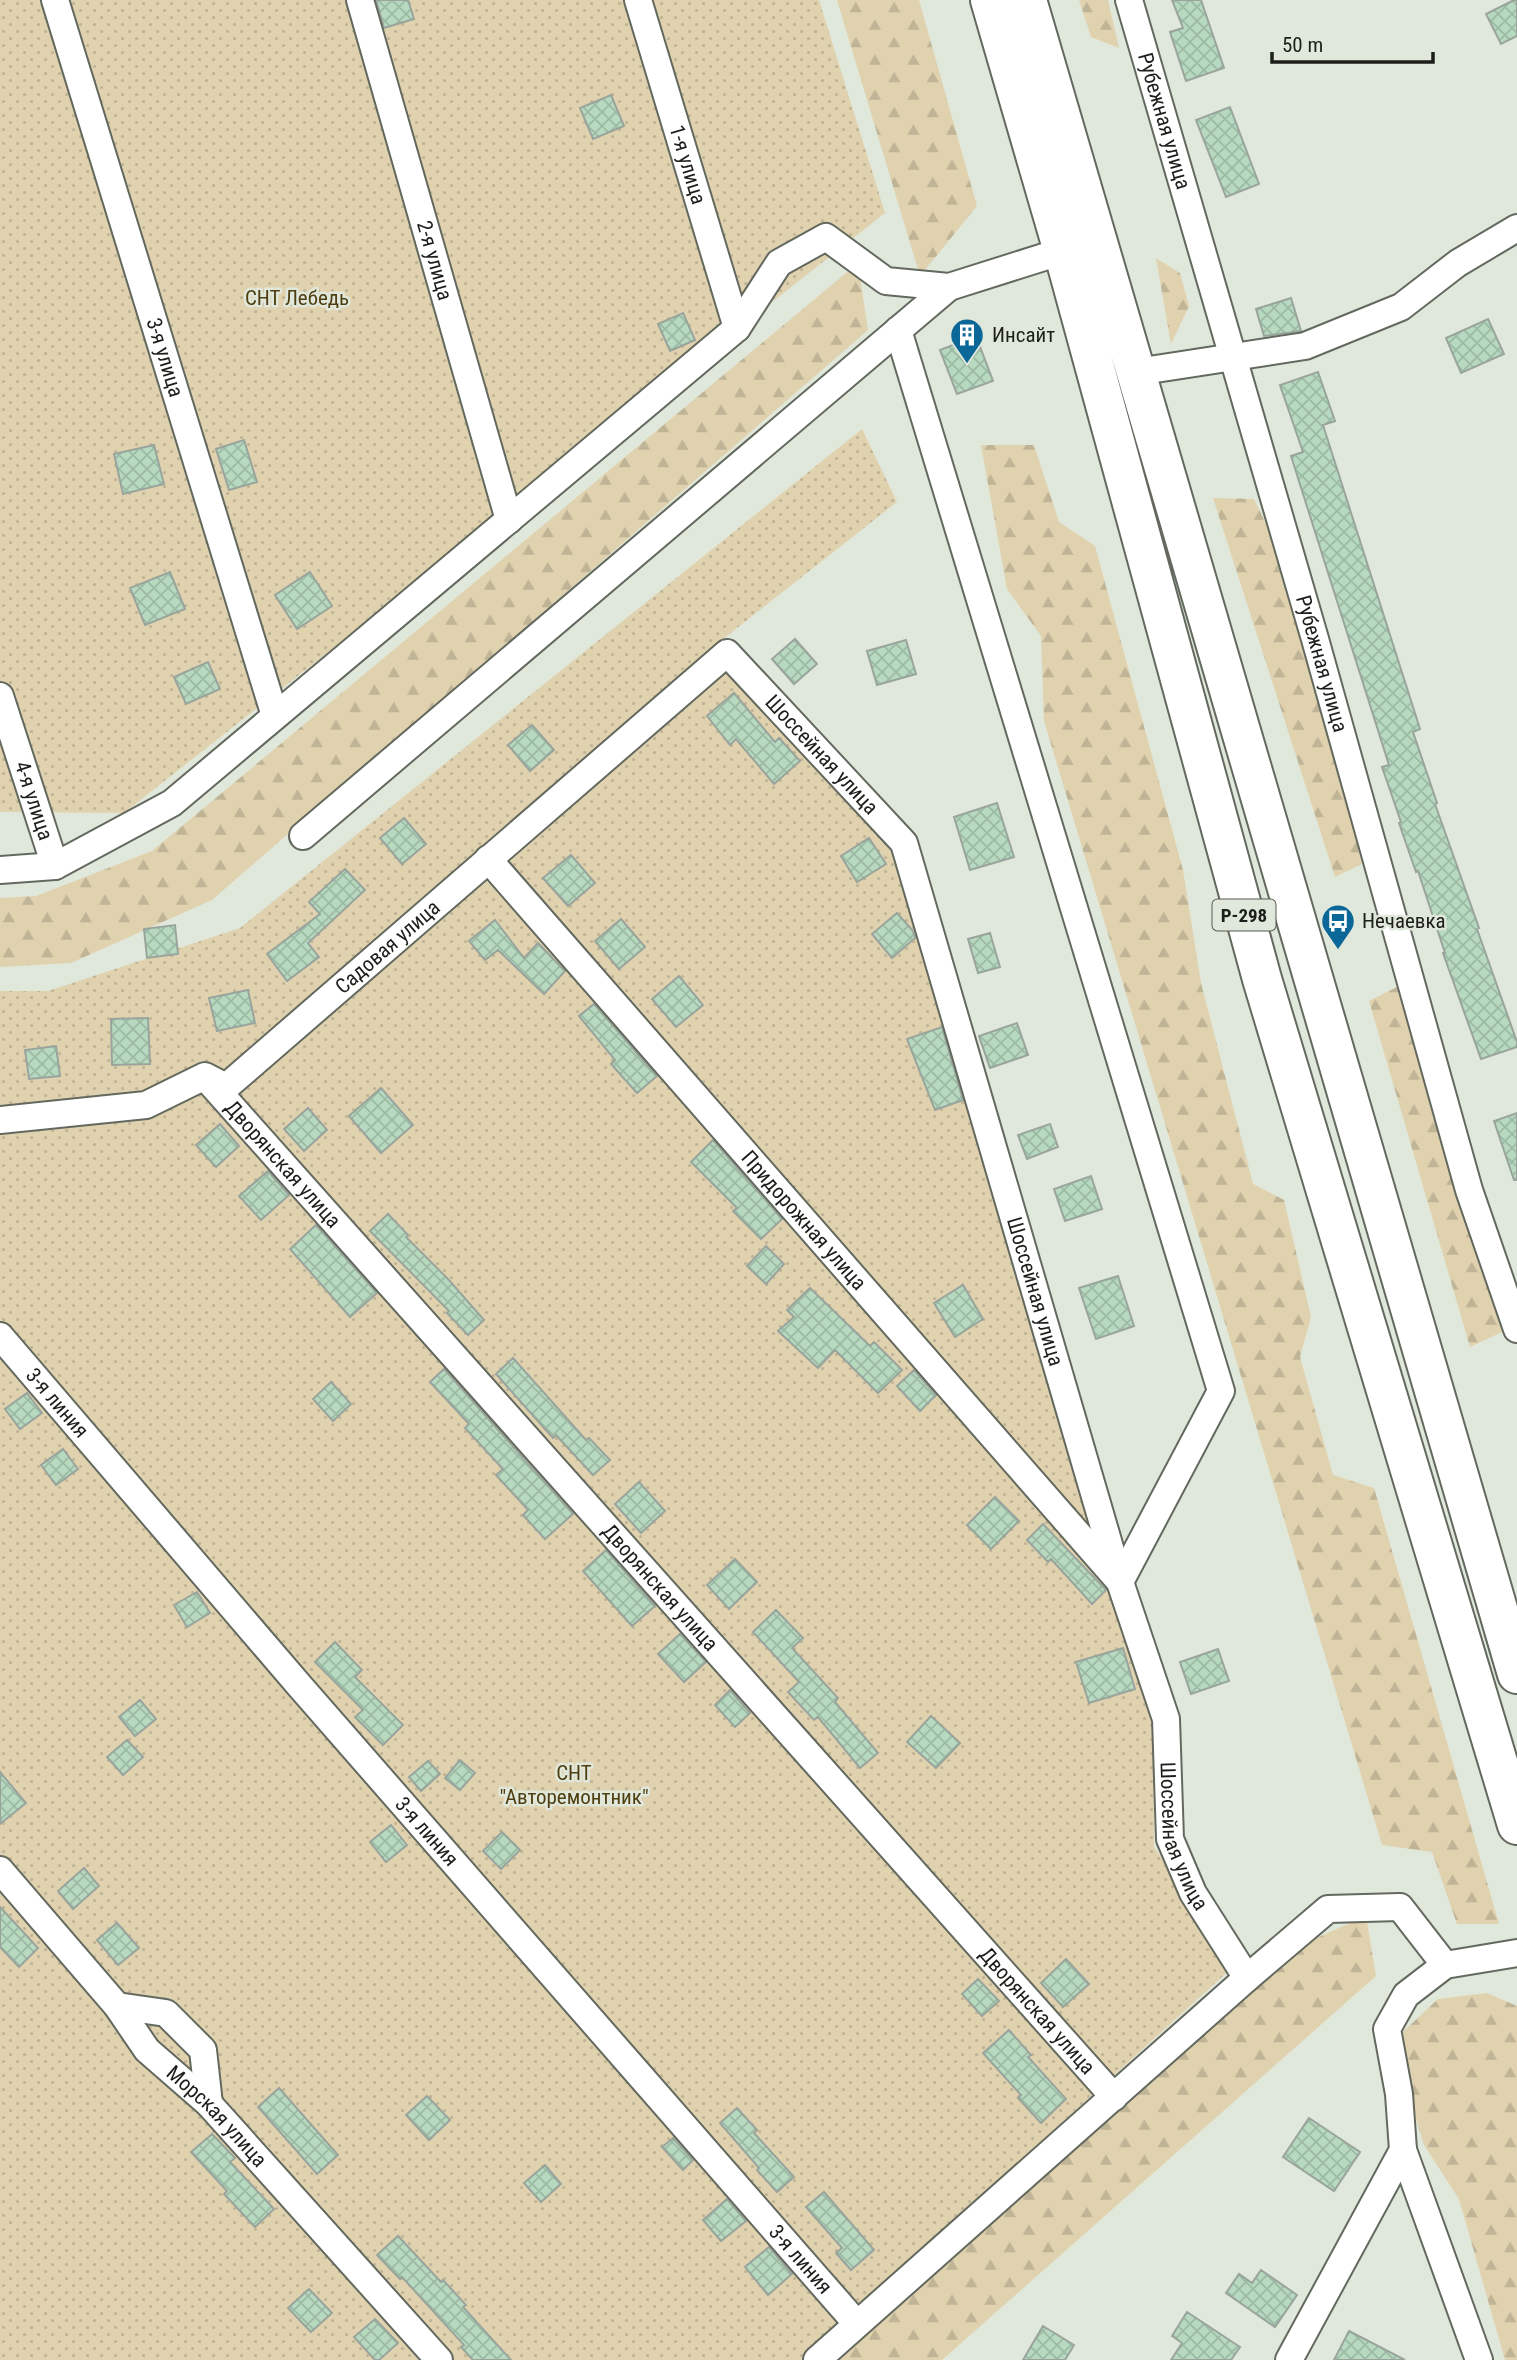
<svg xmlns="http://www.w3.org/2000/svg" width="1517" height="2360" viewBox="0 0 1517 2360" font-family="'Roboto Condensed',sans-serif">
<defs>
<pattern id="forest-firs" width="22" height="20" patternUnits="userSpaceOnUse" patternTransform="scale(1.75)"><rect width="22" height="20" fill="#e1d2af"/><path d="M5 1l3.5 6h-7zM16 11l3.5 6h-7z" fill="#c0b496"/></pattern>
<pattern id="park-dots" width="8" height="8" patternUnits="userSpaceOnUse" patternTransform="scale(1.75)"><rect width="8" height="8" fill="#e1d2af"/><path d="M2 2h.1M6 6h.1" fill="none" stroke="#c0b496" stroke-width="1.8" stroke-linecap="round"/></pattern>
<pattern id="building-cross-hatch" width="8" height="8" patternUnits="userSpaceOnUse" patternTransform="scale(1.75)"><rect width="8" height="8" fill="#b6d9bf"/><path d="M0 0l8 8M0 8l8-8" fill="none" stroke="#9cbaa4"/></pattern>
</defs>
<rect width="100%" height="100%" fill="#e0e8db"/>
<path fill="url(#forest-firs)" d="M837 0H919L977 206 920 276Z
M1079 0H1108L1119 48 1091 37Z
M1156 258 1180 273 1189 306 1171 344Z
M858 263 868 330 212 900 71 963 0 967V898L36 896 152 851Z
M981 445H1034L1059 522 1095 546 1183 870 1201 983 1253 1184 1284 1200 1311 1317 1300 1357 1333 1475 1374 1488 1499 1924H1457L1432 1852 1382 1845 1044 721 1041 636 1007 589Z
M1213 498 1254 499 1269 530 1311 661 1362 864 1335 877Z
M1397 987 1502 1332 1470 1347 1369 1001Z
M1366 1916 1376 1976 942 2360H830L1296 1947Z
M1487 1993 1517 2006V2360H1505L1459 2199 1424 2145 1392 2042 1438 1999Z"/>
<path fill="url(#park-dots)" d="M0 0H819L885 213 124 813 0 812Z
M862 429 897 502 709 650 892 845 1153 1717 1154 1847 1234 1966 801 2360H0V991H48L240 928Z"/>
<path fill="url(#building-cross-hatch)" stroke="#99a59c" stroke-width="2" d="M376 0H408L414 19 384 28Z
M1172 0H1201L1224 68 1186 81 1170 32 1183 28Z
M1514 0H1517V36L1501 44 1486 14Z
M611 95 624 126 593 139 580 108Z
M1230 107 1259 184 1226 197 1196 120Z
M1291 298 1301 331 1264 336 1256 309Z
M683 313 695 340 670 351 658 324Z
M1488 319 1504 354 1461 373 1446 338Z
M976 336 993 381 957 394 940 350Z
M1318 372 1335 421 1323 425 1420 729 1413 732 1437 803 1435 804 1479 928 1477 929 1517 1042V1047L1481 1059 1443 953H1445L1418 871 1416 872 1399 823 1401 822 1382 767 1389 765 1291 456 1303 452 1280 385Z
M244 440 257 482 229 490 216 449Z
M154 445 164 484 123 494 114 454Z
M170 572 185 609 145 625 130 588Z
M310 572 332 606 297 629 275 595Z
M795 639 817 664 794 684 772 659Z
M906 640 916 674 877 685 867 651Z
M208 662 220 689 186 704 174 677Z
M734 693 775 742 779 738 800 761 774 784 736 739 730 745 707 716Z
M532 725 554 750 530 771 508 745Z
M997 803 1014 857 970 870 954 817Z
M404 818 426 844 402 864 380 838Z
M869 838 886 864 857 882 841 856Z
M571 855 595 883 568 906 543 878Z
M345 869 365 890 308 943 319 957 287 981 267 954 320 914 309 902Z
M897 913 913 931 915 938 892 958 872 934Z
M621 919 645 947 619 969 595 941Z
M495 920 524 958 538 943 565 971 544 994 498 950 485 960 469 941Z
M175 925 178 954 147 958 144 929Z
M990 933 1000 967 978 973 968 939Z
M679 976 703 1005 676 1027 652 999Z
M248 990 255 1023 217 1031 209 998Z
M594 1004 657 1076 637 1093 611 1064 615 1060 579 1016Z
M148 1018 150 1064 112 1065 111 1019Z
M1017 1023 1028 1055 990 1068 979 1036Z
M942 1027 963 1100 935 1110 907 1039Z
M56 1046 60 1076 29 1079 25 1050Z
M381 1088 413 1125 381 1153 349 1116Z
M308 1108 327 1130 304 1151 284 1129Z
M1517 1113V1180H1514L1494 1121Z
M220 1124 239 1146 216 1167 196 1145Z
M1050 1124 1058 1147 1027 1159 1018 1135Z
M713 1140 782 1219 761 1239 733 1211 737 1208 691 1162Z
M268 1171 289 1195 261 1220 239 1196Z
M1091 1176 1102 1209 1065 1221 1054 1189Z
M388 1214 408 1235 406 1237 448 1279 484 1320 468 1335 447 1313 449 1311 370 1231Z
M316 1225 377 1293 350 1317 290 1249Z
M766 1246 784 1264 766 1284 747 1266Z
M1118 1276 1134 1326 1096 1339 1079 1288Z
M963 1285 983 1319 955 1337 934 1303Z
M810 1288 870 1346 874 1342 902 1370 878 1393 835 1350 818 1368 778 1331 794 1317 787 1310Z
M513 1358 586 1440 589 1438 610 1460 593 1475 556 1435 553 1438 496 1374Z
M444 1369 573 1514 545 1539 523 1515 528 1510 496 1475 503 1469 465 1428 469 1424 430 1382Z
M914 1370 936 1395 920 1411 897 1386Z
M331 1382 351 1404 333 1421 313 1399Z
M27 1393 42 1413 20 1429 5 1409Z
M63 1449 78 1469 56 1485 41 1465Z
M639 1482 665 1511 641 1533 615 1504Z
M995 1497 1019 1521 991 1549 967 1525Z
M1043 1524 1106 1590 1092 1604 1051 1559 1048 1562 1027 1540Z
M606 1550 655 1606 632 1626 583 1571Z
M735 1559 757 1582 729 1609 707 1585Z
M197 1592 210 1613 187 1627 174 1605Z
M776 1610 803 1638 792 1648 838 1698 835 1702 878 1753 860 1768 818 1717 814 1720 788 1692 799 1682 753 1632Z
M680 1634 706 1662 684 1682 658 1654Z
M335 1642 362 1670 355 1677 403 1725 383 1745 355 1717 363 1710 315 1662Z
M1123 1648 1135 1689 1089 1703 1076 1662Z
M1218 1649 1229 1681 1191 1694 1180 1662Z
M730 1690 750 1713 735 1727 715 1705Z
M140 1700 156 1719 135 1736 119 1717Z
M931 1716 960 1743 936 1768 907 1742Z
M127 1740 143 1757 123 1775 107 1757Z
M460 1760 475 1773 460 1790 445 1778Z
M428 1761 440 1774 421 1791 409 1777Z
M0 1772 26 1803 0 1824Z
M391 1825 407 1845 386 1862 370 1842Z
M502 1832 520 1850 501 1869 483 1851Z
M84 1868 99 1886 73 1909 58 1891Z
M0 1907 38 1948 19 1967 0 1947Z
M117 1923 139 1948 118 1965 97 1940Z
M1066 1959 1089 1984 1063 2007 1041 1983Z
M978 1979 999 2001 982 2016 962 1994Z
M1009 2030 1031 2055 1028 2057 1066 2099 1041 2123 1018 2098 1021 2095 983 2053Z
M279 2088 338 2155 317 2174 258 2107Z
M427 2096 450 2120 429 2140 406 2115Z
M737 2108 757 2130 754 2133 794 2177 777 2192 757 2170 759 2168 720 2123Z
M1309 2118 1360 2152 1334 2191 1283 2157Z
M212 2134 235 2158 230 2162 274 2209 255 2227 224 2194 227 2191 191 2152Z
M673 2138 693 2160 683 2170 662 2147Z
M545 2165 561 2184 541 2202 524 2183Z
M824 2192 874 2250 851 2270 836 2253 842 2248 806 2207Z
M727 2199 746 2221 721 2241 703 2220Z
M398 2236 441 2282 443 2280 466 2305 463 2307 511 2360H473L461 2347 464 2345 402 2277 400 2279 377 2255Z
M769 2247 792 2274 768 2295 745 2267Z
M1261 2270 1297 2295 1275 2327 1226 2293 1239 2274 1252 2283Z
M309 2289 332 2313 311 2332 288 2308Z
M1187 2312 1240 2347 1231 2360H1171L1182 2343 1172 2336Z
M375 2319 398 2343 379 2360H375L354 2337Z
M1043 2326 1074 2345 1065 2360H1023Z
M1349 2331 1405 2360H1334Z"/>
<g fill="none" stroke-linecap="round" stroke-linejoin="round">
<g stroke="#63695e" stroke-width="30">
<g id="minor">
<path id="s1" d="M55 0 275 716"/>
<path id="s2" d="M360 0 509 520"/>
<path id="s3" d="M638 0 737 328"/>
<path id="s4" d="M1129 0 1315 639 1469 1190 1517 1329"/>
<path d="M1136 372 1305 346 1401 307 1458 263 1517 228"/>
<path id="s5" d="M0 696 55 866"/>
<path d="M303 836 949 287"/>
<path id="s6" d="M488 859 1120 1582 1221 1391 898 330"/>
<path d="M0 870 55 866 172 803 737 328 779 263 826 237 886 281 949 287 1063 251"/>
<path id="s7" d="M207 1079 1114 2097"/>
<path id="s8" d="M0 1120 146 1105 205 1076 226 1087 727 653 904 843 1120 1582 1166 1719 1170 1839 1193 1893 1247 1978"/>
<path id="s9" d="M0 1336 298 1684 857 2324"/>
<path id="s10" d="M0 1870 117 2006 147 2050 209 2104 439 2360"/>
<path d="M117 2006 166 2013 203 2050 209 2104"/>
<path d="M1403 2150 1479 2360"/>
<path d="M817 2360 1247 1978 1328 1909 1400 1907 1445 1965 1517 1953"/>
<path d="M1289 2360 1403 2150 1399 2094 1387 2029 1406 1995 1445 1965"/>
</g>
</g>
<g stroke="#63695e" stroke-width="42">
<path id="highway" d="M990 0 1063 251 1262 979 1517 1825
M1027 0 1517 1674"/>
</g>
<use href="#minor" stroke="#fff" stroke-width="26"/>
<use href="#highway" stroke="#fff" stroke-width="38"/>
</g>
<defs>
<g id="building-pin" transform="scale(1.75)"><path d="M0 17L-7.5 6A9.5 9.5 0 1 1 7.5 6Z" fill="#0b6797" stroke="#e0e8db"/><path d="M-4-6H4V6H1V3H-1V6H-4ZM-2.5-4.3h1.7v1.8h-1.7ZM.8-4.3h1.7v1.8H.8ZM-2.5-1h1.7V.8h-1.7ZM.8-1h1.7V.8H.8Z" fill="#fff"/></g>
<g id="bus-pin" transform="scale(1.75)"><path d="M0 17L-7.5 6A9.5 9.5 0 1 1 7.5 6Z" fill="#0b6797" stroke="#e0e8db"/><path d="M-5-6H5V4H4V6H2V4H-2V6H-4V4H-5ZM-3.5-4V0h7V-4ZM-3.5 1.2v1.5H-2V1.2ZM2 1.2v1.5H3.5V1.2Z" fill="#fff"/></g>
</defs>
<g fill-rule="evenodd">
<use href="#building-pin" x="967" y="335"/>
<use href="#bus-pin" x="1338" y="921"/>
</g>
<g text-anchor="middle" stroke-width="5" stroke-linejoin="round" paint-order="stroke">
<rect fill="#e0e8db" stroke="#565b53" stroke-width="2" x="1212.5" y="899.5" width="63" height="31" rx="5"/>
<g font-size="19" font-weight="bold" fill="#1b1e19">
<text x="1244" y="922">Р-298</text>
</g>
<g font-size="21" fill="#1b1e19" stroke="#e0e8db">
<text dy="7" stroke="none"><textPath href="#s4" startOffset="126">Рубежная улица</textPath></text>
<text dy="7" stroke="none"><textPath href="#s3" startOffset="172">1-я улица</textPath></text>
<text dy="7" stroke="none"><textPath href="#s2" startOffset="271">2-я улица</textPath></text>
<text dy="7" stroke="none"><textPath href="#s1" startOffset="374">3-я улица</textPath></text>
<text dy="7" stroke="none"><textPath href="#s4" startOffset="691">Рубежная улица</textPath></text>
<text dy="7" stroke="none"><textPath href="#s8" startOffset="1038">Шоссейная улица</textPath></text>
<text dy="7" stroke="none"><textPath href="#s5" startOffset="110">4-я улица</textPath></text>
<text dy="7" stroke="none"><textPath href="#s8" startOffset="450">Садовая улица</textPath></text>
<text dy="7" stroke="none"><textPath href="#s7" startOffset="114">Дворянская улица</textPath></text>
<text dy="7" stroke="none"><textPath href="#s6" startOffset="480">Придорожная улица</textPath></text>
<text dy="7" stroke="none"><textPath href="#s8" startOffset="1626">Шоссейная улица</textPath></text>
<text dy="7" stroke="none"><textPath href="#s9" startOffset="88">3-я линия</textPath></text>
<text dy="7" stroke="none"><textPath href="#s7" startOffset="681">Дворянская улица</textPath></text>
<text dy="7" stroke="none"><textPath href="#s9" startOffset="654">3-я линия</textPath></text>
<text dy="7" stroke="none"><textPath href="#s8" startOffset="2193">Шоссейная улица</textPath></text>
<text dy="7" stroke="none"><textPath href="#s7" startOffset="1248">Дворянская улица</textPath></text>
<text dy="7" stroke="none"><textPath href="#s10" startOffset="329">Морская улица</textPath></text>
<text dy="7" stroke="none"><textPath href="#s9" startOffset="1222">3-я линия</textPath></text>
</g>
<g font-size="21" fill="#4f3e10" stroke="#e0e8db">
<text x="297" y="305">СНТ Лебедь</text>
<text x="574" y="1780">СНТ<tspan x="574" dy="24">"Авторемонтник"</tspan></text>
</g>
<g font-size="21" fill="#1b1e19" stroke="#e0e8db" text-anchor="start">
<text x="992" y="342">Инсайт</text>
<text x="1362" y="928">Нечаевка</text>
</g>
</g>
<path d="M1272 52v10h161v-10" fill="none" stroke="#1b1e19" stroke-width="3.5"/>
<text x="1282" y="52" font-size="21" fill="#1b1e19" stroke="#e0e8db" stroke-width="5" paint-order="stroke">50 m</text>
</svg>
